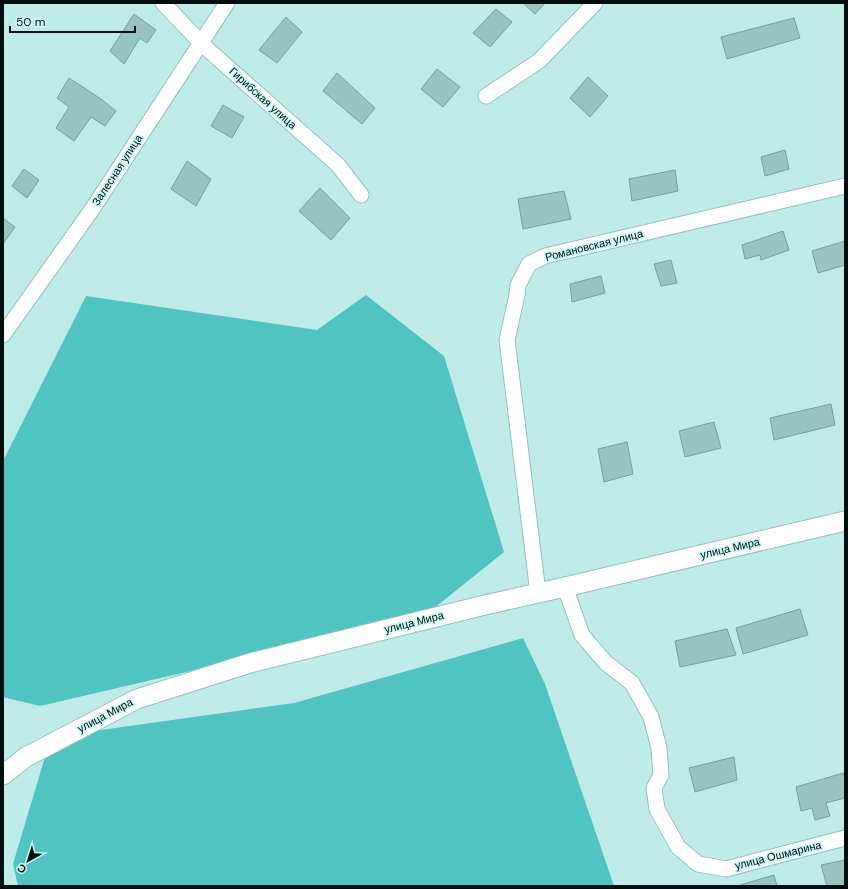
<svg xmlns="http://www.w3.org/2000/svg" width="848" height="889" viewBox="0 0 848 889" font-family="'DM Sans',sans-serif">
<rect width="100%" height="100%" fill="#bfece9"/>
<path fill="#50c4c0" d="M366 295 444 356 504 552 423 617 40 706 3 697V461L86 296 317 330Z
M523 638 545 684 614 886H18L13 864 51 737 294 703Z"/>
<path fill="#98c4c2" stroke="#75a09d" d="M523 3H545L535 14Z
M496 9 512 22 490 47 473 33Z
M134 14 156 30 147 43 140 38 124 64 110 51Z
M286 17 302 32 277 63 259 50Z
M794 18 800 38 727 59 721 37Z
M437 69 460 87 443 107 421 89Z
M337 73 375 108 362 124 323 91Z
M588 77 608 96 590 117 570 98Z
M69 78 101 99 116 111 105 126 91 117 74 141 56 128 69 107 57 98Z
M223 105 244 117 232 138 211 126Z
M785 150 789 169 765 176 761 157Z
M187 161 211 179 196 206 171 189Z
M24 169 39 180 27 198 12 186Z
M675 170 678 191 632 201 629 179Z
M320 188 350 218 331 240 299 211Z
M564 191 571 219 523 229 518 199Z
M3 218 15 227 3 244Z
M783 231 789 250 761 260 760 255 745 259 742 245Z
M845 241V265L818 273 812 251Z
M671 260 677 283 661 286 654 264Z
M601 276 605 293 572 302 570 284Z
M831 404 835 425 774 440 770 418Z
M714 422 721 448 685 457 679 431Z
M627 442 633 474 604 482 598 449Z
M800 609 808 635 743 654 736 628Z
M727 629 736 655 680 667 675 641Z
M734 757 737 780 695 792 689 768Z
M843 773 845 778V798L826 803 830 816 815 820 812 808 801 811 796 787Z
M845 860V886H827L821 865Z
M774 875 777 886H740V885Z"/>
<g fill="none" stroke-linecap="round" stroke-linejoin="round">
<g stroke="#94c0bd" stroke-width="17">
<path id="minor" d="M163 3 204 46 338 165 361 195
M486 96 539 61 595 3
M3 335 93 208 227 3
M565 587 582 635 605 662 632 683 651 717 659 748 661 775 654 788 657 809 678 847 698 864 726 869 845 838
M538 593 507 340 517 295 518 285 529 264 545 256 845 186"/>
</g>
<g stroke="#94c0bd" stroke-width="21">
<path id="tertiary" d="M3 775 26 757 137 699 250 663 485 605 565 587 845 521"/>
</g>
<use href="#minor" stroke="#fff" stroke-width="15"/>
<use href="#tertiary" stroke="#fff" stroke-width="19"/>
</g>
<g text-anchor="middle" stroke-width="3.5" stroke-linejoin="round" paint-order="stroke">
<g font-size="11" fill="#010e0e" stroke="#ccf9f7">
<text transform="translate(263 98) rotate(42)" y="4">Гирибская улица</text>
<text transform="translate(117 170) rotate(-57)" y="4">Залесная улица</text>
<text transform="translate(594 245) rotate(-14)" y="4">Романовская улица</text>
<text transform="translate(730 548) rotate(-13)" y="4">улица Мира</text>
<text transform="translate(414 622) rotate(-14)" y="4">улица Мира</text>
<text transform="translate(105 715) rotate(-28)" y="4">улица Мира</text>
<text transform="translate(778 855) rotate(-14)" y="4">улица Ошмарина</text>
</g>
</g>
<rect width="848" height="889" fill="none" stroke="#010e0e" stroke-width="8"/>
<g transform="translate(28 861) rotate(219)" stroke="#ccf9f7" stroke-width="3" paint-order="stroke">
<path d="M0-3L7 15L0 10L-7 15Z" fill="#010e0e"/>
<text y="-6" font-size="11" font-weight="bold" text-anchor="middle" fill="#010e0e">С</text>
</g>
<path d="M10 26v6h125v-6" fill="none" stroke="#010e0e" stroke-width="2"/>
<text x="16" y="26" font-size="12" fill="#010e0e" stroke="#ccf9f7" stroke-width="3" paint-order="stroke">50 m</text>
</svg>
